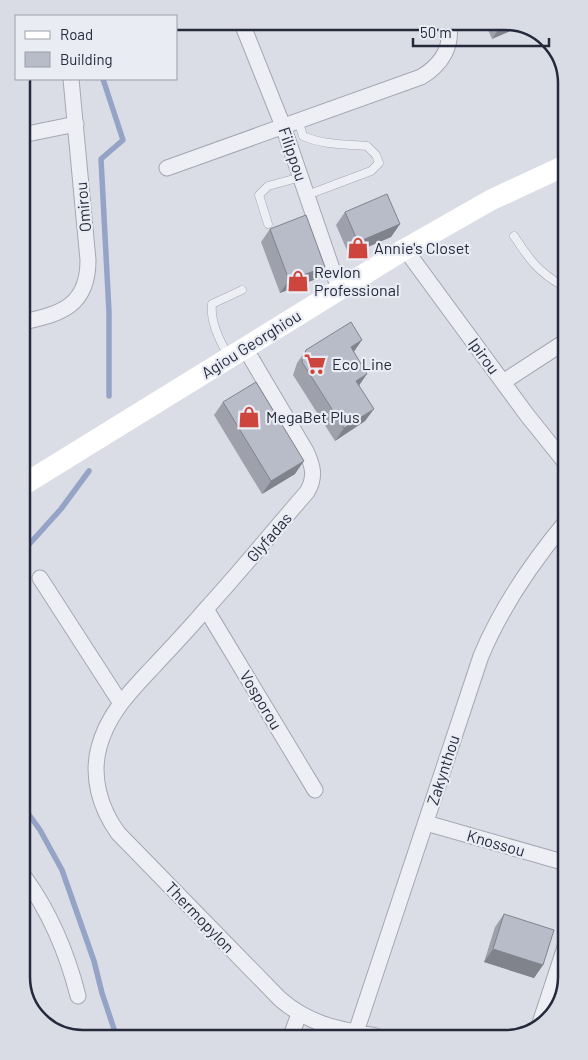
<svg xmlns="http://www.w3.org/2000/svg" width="588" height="1060" viewBox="0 0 588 1060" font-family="Barlow,sans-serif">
<rect width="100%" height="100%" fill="#dbdde6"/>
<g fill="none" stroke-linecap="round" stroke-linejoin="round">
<path stroke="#95a3c7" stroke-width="5.5" d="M103 79 123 140 101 159 109 312V396
M24 550 61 509 89 471
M25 809 40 830 62 870 94 961 102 993 117 1038"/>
<g stroke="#a4a7b3" stroke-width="9">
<path id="lane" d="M298 120 303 136C323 145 345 144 367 146L376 155 379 163 371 171 307 195
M268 224 259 195 268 186 301 177
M514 236C529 259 538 272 563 286
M228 356C220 340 210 323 212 304L242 290"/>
</g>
<g stroke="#a4a7b3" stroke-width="17">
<path id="street" d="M241 21 283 126 339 289
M22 135 76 124
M167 168 421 77C441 65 454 46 448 21
M405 249 527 415 564 461
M23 322C61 314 88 306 88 260L71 79
M245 348 306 451C313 466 316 477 307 492 273 531 240 572 205 610 189 629 171 648 154 666 131 691 108 713 99 747 91 777 100 808 118 833L280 999C310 1025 338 1029 376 1036
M503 382 563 343
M40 578 120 702
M206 609 315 790
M426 823 566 863
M25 878C51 914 67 953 78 996
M539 1026 566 944
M356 1032 481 656C501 608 531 564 564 524
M291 1036 299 1014"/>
</g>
<use href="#lane" stroke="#eeeff4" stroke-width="8"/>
<use href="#street" stroke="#eeeff4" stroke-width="15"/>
<path stroke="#fff" stroke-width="21" d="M23 485 405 249 491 200 562 167"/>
</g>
<path fill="#9ea1ac" d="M484 21H510L492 39Z
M345 212 400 224 391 237 349 255 336 225Z
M270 229 316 279 280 293 261 242Z
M306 350 354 352 365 421 335 441 293 375 297 363Z
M223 402 295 474 262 494 214 415Z
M504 914 543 965 534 978 484 962 495 927Z"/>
<path fill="#81838c" d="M511 22 522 26 492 39 501 26Z
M400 224 391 237 349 255 358 242Z
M325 267 316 279 280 293 289 280Z
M362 340 353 353 351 347Z
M367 374 358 387 356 381Z
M374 409 365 421 335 441 344 428Z
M304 461 295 474 262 494 271 481Z
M493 949 543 965 534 978 484 962Z"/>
<path fill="#b8bbc8" stroke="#81838c" d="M499 21H510L511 22 501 26Z
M387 194 400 224 358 242 345 212Z
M306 215 325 267 289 280 270 229Z
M351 322 362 340 351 347 367 374 356 381 374 409 344 428 302 362 306 350Z
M256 382 304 461 271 481 223 402Z
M504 914 554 930 543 965 493 949Z"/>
<defs>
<g id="shop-bare" transform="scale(1.725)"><path d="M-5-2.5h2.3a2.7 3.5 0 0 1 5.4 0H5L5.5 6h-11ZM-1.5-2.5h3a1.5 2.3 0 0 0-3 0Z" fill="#ce453d" stroke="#eaecf4" stroke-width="2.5" paint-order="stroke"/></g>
<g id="supermarket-bare" transform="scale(1.725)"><path d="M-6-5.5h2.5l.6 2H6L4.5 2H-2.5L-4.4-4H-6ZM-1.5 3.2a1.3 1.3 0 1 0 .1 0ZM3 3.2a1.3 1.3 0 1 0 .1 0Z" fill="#ce453d" stroke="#eaecf4" stroke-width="2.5" paint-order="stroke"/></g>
</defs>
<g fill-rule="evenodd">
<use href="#shop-bare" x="358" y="248"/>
<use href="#shop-bare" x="298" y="281"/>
<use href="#supermarket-bare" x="315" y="364"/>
<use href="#shop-bare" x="249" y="417"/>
</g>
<g text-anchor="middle" stroke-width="4.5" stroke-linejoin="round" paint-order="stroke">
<g font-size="16" fill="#25293c" stroke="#eaecf4">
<text transform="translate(293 154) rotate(71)" y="6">Filippou</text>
<text transform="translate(83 207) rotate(-95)" y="6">Omirou</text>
<text transform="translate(251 344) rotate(-32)" y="6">Agiou Georghiou</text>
<text transform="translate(484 356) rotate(54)" y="6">Ipirou</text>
<text transform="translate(269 537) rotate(-49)" y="6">Glyfadas</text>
<text transform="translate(261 700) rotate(59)" y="6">Vosporou</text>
<text transform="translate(443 770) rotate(-72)" y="6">Zakynthou</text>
<text transform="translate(496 843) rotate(16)" y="6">Knossou</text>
<text transform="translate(200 917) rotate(46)" y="6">Thermopylon</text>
</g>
<g font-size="16" fill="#25293c" stroke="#eaecf4" text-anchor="start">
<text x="374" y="254">Annie's Closet</text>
<text x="314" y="278">Revlon<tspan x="314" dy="18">Professional</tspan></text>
<text x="332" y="370">Eco Line</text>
<text x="266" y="423">MegaBet Plus</text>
</g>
</g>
<path d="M0 0H588V1060H0ZM83 30H505A53 53 0 0 1 558 83V977A53 53 0 0 1 505 1030H83A53 53 0 0 1 30 977V83A53 53 0 0 1 83 30Z" fill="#dadce5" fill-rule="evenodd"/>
<path fill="none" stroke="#25293c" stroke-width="2.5" d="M83 30H505A53 53 0 0 1 558 83V977A53 53 0 0 1 505 1030H83A53 53 0 0 1 30 977V83A53 53 0 0 1 83 30Z"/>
<rect x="15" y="15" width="162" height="65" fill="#eaecf4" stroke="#9b9eaa"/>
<rect x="25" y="31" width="25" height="8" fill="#ffffff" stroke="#9b9eaa"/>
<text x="60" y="40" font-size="15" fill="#25293c">Road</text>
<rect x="25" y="52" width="25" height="15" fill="#b8bbc8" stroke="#9b9eaa"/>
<text x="60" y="65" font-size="15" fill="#25293c">Building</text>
<path d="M413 38v8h136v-8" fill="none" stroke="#25293c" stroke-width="2.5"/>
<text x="420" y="38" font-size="15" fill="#25293c" stroke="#eaecf4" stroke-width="4" paint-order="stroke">50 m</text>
</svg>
